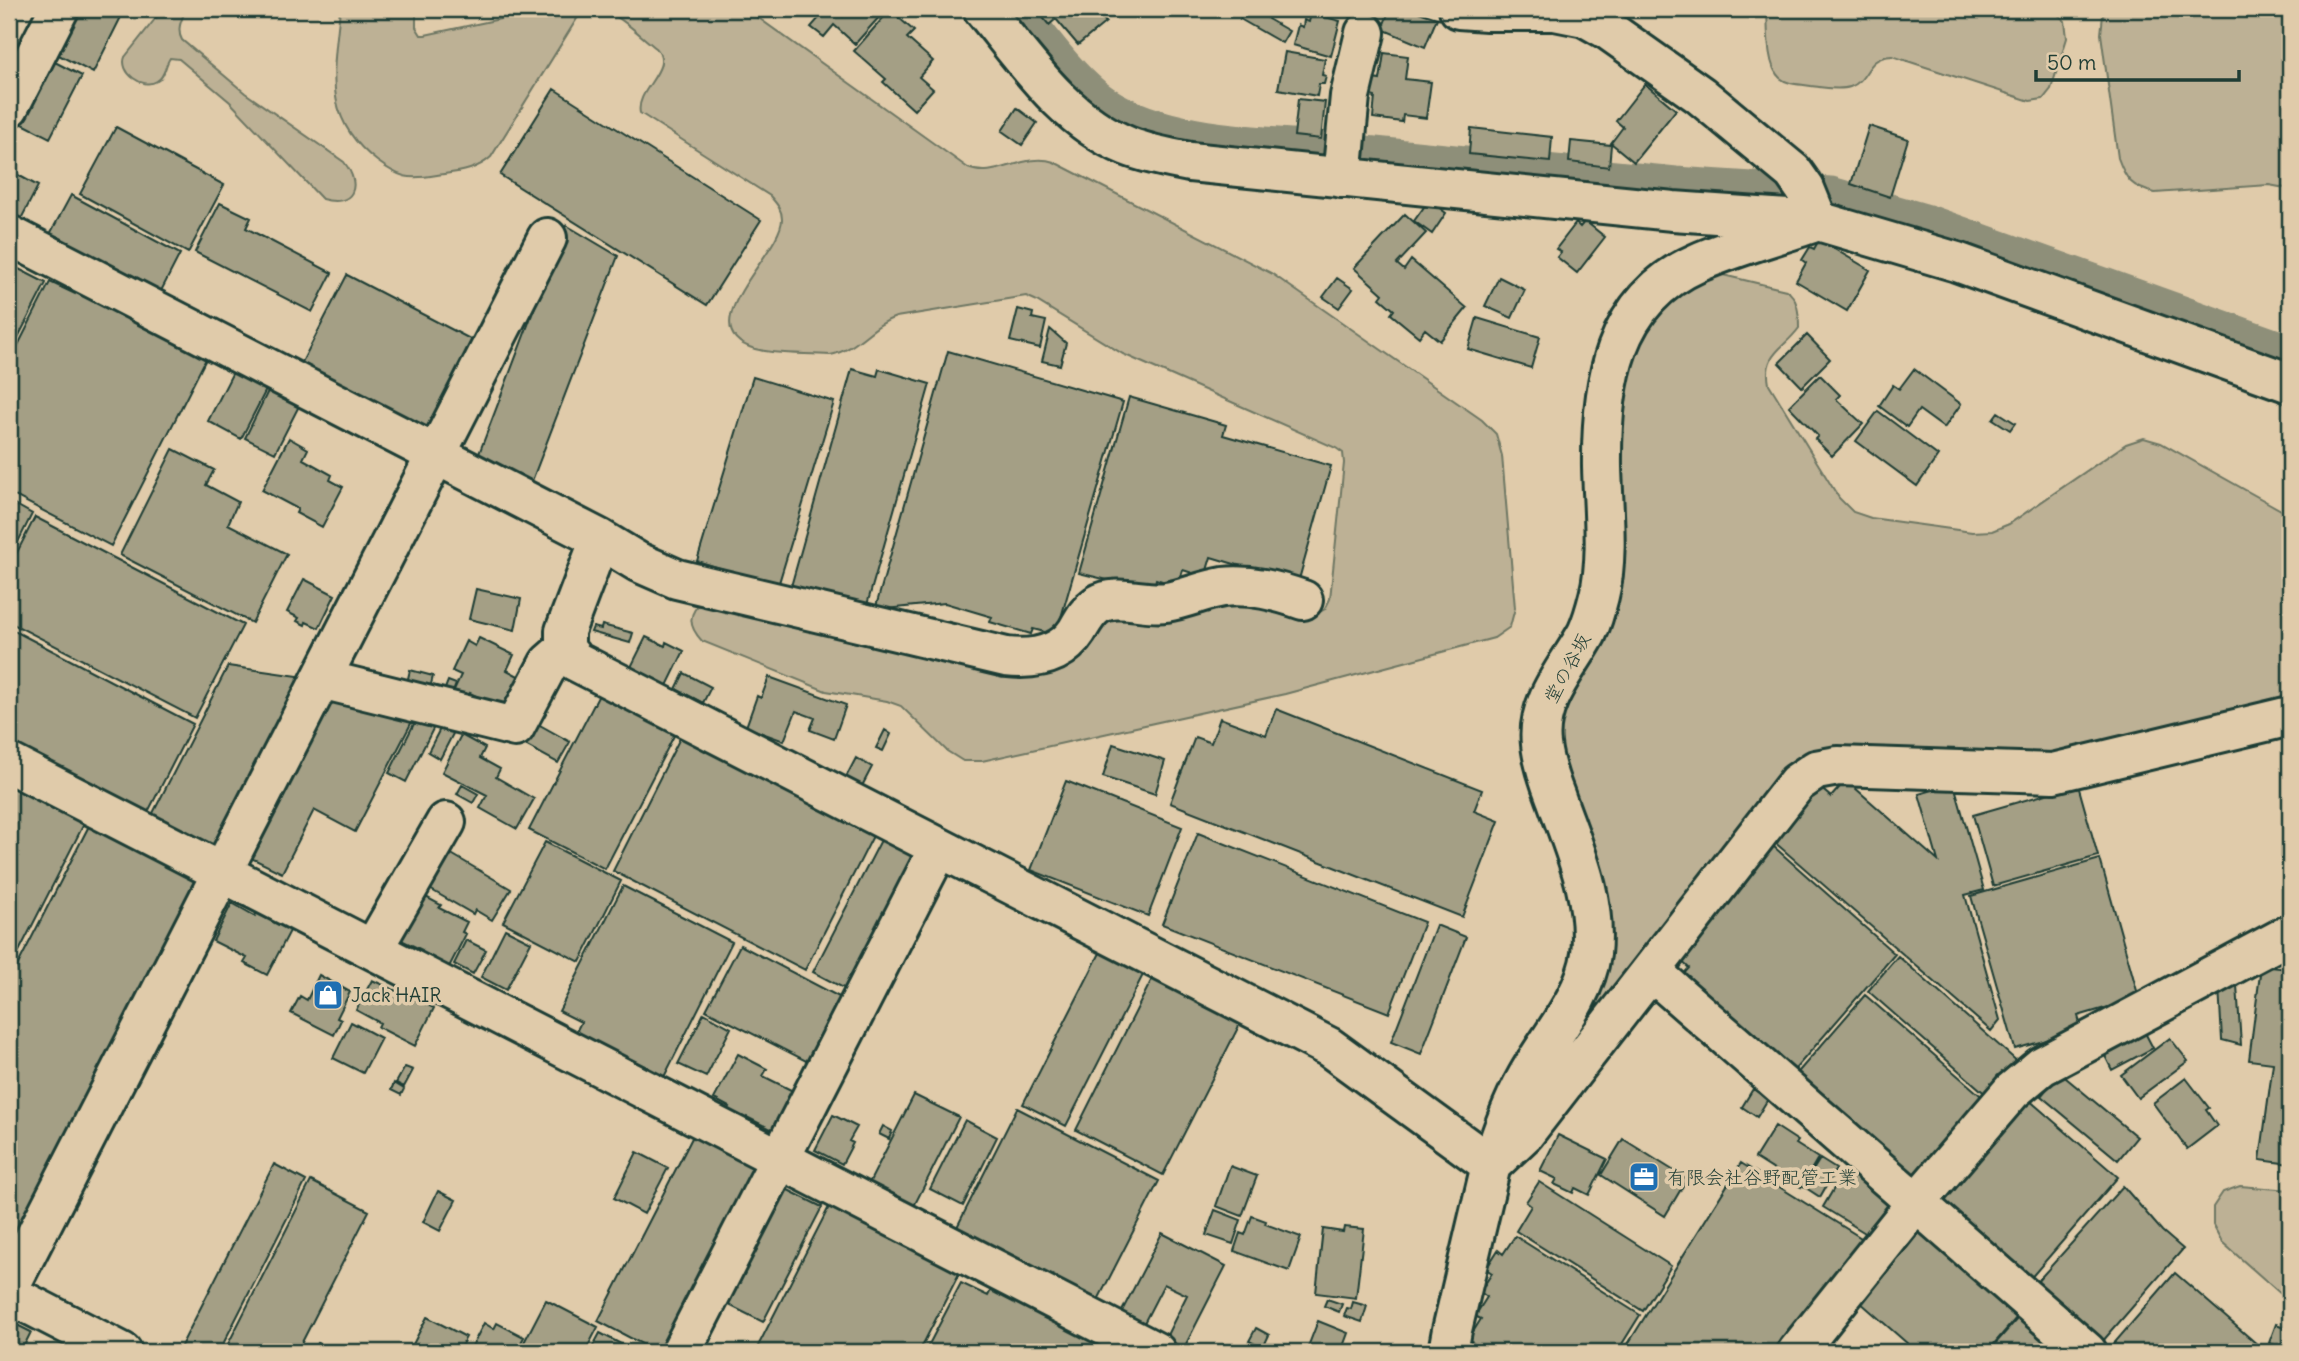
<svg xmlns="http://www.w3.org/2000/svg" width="2299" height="1361" viewBox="0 0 2299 1361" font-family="Delius,'Klee One',sans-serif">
<rect width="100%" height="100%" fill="#e0cbaa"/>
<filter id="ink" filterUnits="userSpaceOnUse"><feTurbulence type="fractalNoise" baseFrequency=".0143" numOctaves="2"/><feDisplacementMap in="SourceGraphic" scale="14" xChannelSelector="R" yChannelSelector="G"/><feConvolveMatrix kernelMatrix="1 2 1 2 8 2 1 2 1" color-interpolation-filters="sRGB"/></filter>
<g filter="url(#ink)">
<path fill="#bdb195" stroke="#6e7764" stroke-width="2" d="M163 9H186C182 19 176 29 182 40L245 93 344 162C363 186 353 208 322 199L230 102 179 59 170 58C165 65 165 77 157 81 142 90 119 72 125 57Z
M340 9H416V27L421 35H425L500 19 515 9H746L968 168C995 180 1024 152 1054 162L1271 273 1482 420 1496 434 1502 456 1515 608 1510 627 1494 638 1285 694 982 761H963L947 751 901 706 887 701 826 691 702 641C688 626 687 613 704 600L1004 667 1093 622 1224 597 1318 613 1325 609 1330 599 1344 463 1343 453 1336 448 1123 354 1035 300 1026 296 896 317C871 325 856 351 830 355 807 353 776 355 755 349 686 329 782 253 782 219 782 209 776 203 770 196L640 113C635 89 675 69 656 48 643 38 614 10 599 9 591 9 585 13 578 17L491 157C476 171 457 172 437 175 408 180 400 178 377 161 321 118 334 70 340 9Z
M1767 9H2052L2065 21 2067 38 2051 89 2043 99 2030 101 1892 56C1865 57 1870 80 1850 87 1838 91 1823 87 1811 86 1801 84 1788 85 1780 78 1766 66 1768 26 1767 9Z
M2109 9H2290V194L2285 188 2269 185 2155 193C2131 187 2126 180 2118 158L2101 34 2103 15Z
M1708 274 1723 275 1786 290C1798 297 1799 314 1799 328 1783 350 1763 353 1769 384L1839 498 1853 512 1871 518 1972 532 1992 531 2009 524 2126 444 2144 438 2161 443 2290 515V705L2074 759 1837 755 1607 1005 1597 1004 1593 995 1555 766 1562 692 1576 670 1611 425 1642 322Z
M2240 1186 2290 1190V1302L2222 1242 2213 1225V1207L2223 1192Z"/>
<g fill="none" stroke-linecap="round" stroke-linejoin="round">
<path stroke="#8e8f79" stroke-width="49" d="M1009 9C1035 39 1059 76 1090 101 1153 150 1248 148 1325 156
M1364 160 1675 191 1830 201 1927 229 2290 359"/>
</g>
<path fill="#a49f85" stroke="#1f3d34" stroke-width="2" d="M73 9H125L93 73 51 51Z
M827 9H835L843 16 849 9H874L881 15 855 44 834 25 824 37 811 27Z
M1036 9H1094L1106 22 1078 45 1056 19 1049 25Z
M1246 9H1274L1268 19 1289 31 1282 43 1240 19Z
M1331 9H1366L1361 21Z
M1390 9 1404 11 1405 9H1410L1437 18 1425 47 1382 29Z
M890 10 914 31 907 38 933 61 919 77 933 89 914 110 883 82 886 79 854 51Z
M1311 13 1340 21 1331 56 1293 45 1298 25 1303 27 1304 20 1309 22Z
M1285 52 1325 59 1322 75 1326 76 1324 84H1319L1317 96 1278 89Z
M1384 53 1408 56 1405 79 1431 82 1426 118 1403 115 1402 122 1373 118 1375 97 1371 96 1373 79 1380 80Z
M49 59 82 76 50 138 17 121Z
M1645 84 1676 110 1634 162 1611 143 1623 127 1616 121Z
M554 89 761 220 707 305 500 175Z
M1298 99 1325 102 1321 139 1294 136Z
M1017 108 1037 123 1022 145 1002 131Z
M1869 126 1908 139 1890 197 1851 184Z
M116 127 224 185 188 253 80 194Z
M1471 128 1552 137 1550 162 1469 154Z
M1571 141 1611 145 1609 167 1569 162Z
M9 170 38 186 20 221 9 215Z
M71 195 180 254 160 293 50 234Z
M1429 200 1446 213 1432 234 1414 221Z
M220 203 251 218 246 228 332 273 312 312 195 252Z
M1405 214 1426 233 1397 264 1404 270 1411 260 1467 308 1440 341 1425 329 1419 337 1391 314 1394 310 1380 298 1383 294 1354 268Z
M1585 221 1605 237 1577 273 1557 257 1561 252 1556 249 1576 223 1580 227Z
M566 225 618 256 530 486 477 459Z
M1819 240 1870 270 1847 311 1796 281 1806 263 1802 260 1810 247 1814 249Z
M9 264 46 283 9 355Z
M347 275 474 341 427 432 300 366Z
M1499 277 1525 290 1512 318 1485 306Z
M1337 278 1353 289 1339 308 1323 297Z
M50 282 75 294 78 288 208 355 111 546 9 493V363Z
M1018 309 1033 313 1032 318 1046 321 1040 348 1010 341Z
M1477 318 1540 337 1531 368 1468 349Z
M1050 329 1066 343 1060 365 1042 361Z
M1807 335 1830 359 1802 387 1779 363Z
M948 351 1123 402 1056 635 1033 629 1031 634 990 622 992 617 945 603 875 610Z
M236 366 269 384 241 439 208 421Z
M852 369 877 376 879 369 930 384 865 612 790 590Z
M1914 369 1961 404 1944 428 1919 410 1907 427 1879 406 1893 385 1899 389Z
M1820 375 1840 395 1836 399 1863 424 1832 456 1815 439 1818 436 1789 406Z
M753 377 834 402 778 586 697 561Z
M269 389 300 404 275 453 245 438Z
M1129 397 1226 425 1223 435 1331 466 1298 583 1211 557 1205 577 1183 570 1178 586 1156 579 1153 591 1079 573Z
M1878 411 1938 456 1917 486 1856 441Z
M1998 412 2015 423 2010 430 1993 419Z
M289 438 308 449 303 459 332 475 330 480 343 487 322 527 296 513 298 509 262 490Z
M173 449 214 470 206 485 238 502 228 524 287 554 252 623 120 555Z
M9 501 32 514 9 560Z
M35 517 243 625 195 718 9 622V568Z
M304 579 335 595 319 628 306 622 305 625 297 621 299 618 287 612Z
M476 589 521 599 515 630 469 619Z
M602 625 633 633 630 643 591 632 593 627 601 629Z
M9 628 193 724 146 816 9 745Z
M646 637 665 646 666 642 684 651 664 692 628 673Z
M479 638 514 655 507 670 522 678 504 715 491 703 470 693 468 699 453 692 461 675 452 671 466 641 475 646Z
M228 666 305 677 216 851 151 817Z
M410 670 433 676 429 693 406 687Z
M684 673 711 687 703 703 676 689Z
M769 677 846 705 834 739 810 730 815 718 796 711 784 741 746 727 757 696 761 698Z
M448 681 456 684 451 697 443 694Z
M331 689 418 710 355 832 314 810 282 873 245 855Z
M602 689 678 728 605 869 529 830Z
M1276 709 1482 790 1474 811 1499 821 1462 917 1170 803 1195 737 1211 743 1220 718 1266 735Z
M420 712 437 721 406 782 389 773Z
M445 719 457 726 440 759 428 752Z
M538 724 570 742 558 763 525 745Z
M885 730 891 734 883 751 876 748Z
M682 734 874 834 805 970 613 871Z
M461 735 485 748 480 758 500 769 496 777 534 799 517 829 480 808 487 795 442 772Z
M1113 744 1165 761 1155 794 1103 777Z
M856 758 872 767 862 786 846 777Z
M9 777 87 818 9 971Z
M1846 780 1938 861 1919 794 1954 784 1984 890 1965 895 2000 1020 1991 1031 1772 840 1819 787 1831 797Z
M1066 781 1182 827 1148 916 1031 870Z
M462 785 478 794 473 803 457 794Z
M2078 785 2098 856 1993 886 1973 815Z
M92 820 200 881 9 1254V982Z
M1198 833 1424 922 1389 1013 1162 924Z
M882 838 918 857 849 991 813 972Z
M545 842 621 881 580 962 503 922Z
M1773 846 1895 954 1790 1075 1680 978 1689 968 1677 957Z
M448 852 511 889 492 920 475 910 473 914 428 888Z
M2100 859 2139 998 2078 1016 2082 1030 2015 1049 1971 896Z
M623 886 732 942 663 1079 575 1034 581 1022 559 1011Z
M422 895 441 905 439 908 467 922 462 932 466 934 448 969 419 955 422 950 399 939Z
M232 903 255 916 258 911 291 929 267 975 244 963 247 958 213 941Z
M1436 925 1466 937 1421 1054 1391 1042Z
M505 929 531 942 506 990 481 977Z
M466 940 486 950 473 974 454 964Z
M740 945 845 1000 812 1064 706 1010Z
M1103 947 1146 969 1066 1126 1023 1104Z
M2290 952V1164L2260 1160 2273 1063 2249 1060 2261 966 2288 969Z
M1898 956 2019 1063 1989 1097 1868 991Z
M1155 973 1243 1018 1163 1175 1076 1130Z
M319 975 350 992 337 1018 341 1020 334 1035 291 1013 300 996 307 1000Z
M372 980 434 1008 415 1046 378 1027 380 1023 356 1010Z
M2237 985 2241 1045 2222 1040 2219 986Z
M1865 995 1987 1101 1910 1181 1793 1078Z
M704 1013 731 1028 706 1077 678 1064Z
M351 1022 381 1038 363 1073 333 1058Z
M2141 1025 2153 1048 2112 1070 2100 1046Z
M2170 1038 2188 1061 2138 1098 2121 1075Z
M738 1054 767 1069 763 1076 793 1091 773 1130 747 1117 744 1123 726 1113 729 1107 714 1099Z
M405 1067 413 1070 404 1087 396 1083Z
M2060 1073 2137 1137 2118 1160 2041 1096Z
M2186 1078 2209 1108 2206 1110 2217 1126 2187 1149 2153 1103Z
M394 1083 404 1089 401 1095 391 1090Z
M1753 1089 1768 1099 1757 1117 1742 1107Z
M914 1095 959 1117 912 1210 867 1187Z
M2028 1099 2118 1177 2029 1280 1939 1202Z
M1017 1108 1159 1181 1096 1304 955 1231Z
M833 1115 857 1127 849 1141 853 1143 842 1164 815 1150Z
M965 1120 997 1137 963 1206 930 1189Z
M883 1126 892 1131 889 1139 879 1134Z
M1775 1126 1798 1141 1796 1144 1818 1158 1801 1187 1755 1158Z
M696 1130 758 1167 664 1352H657L598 1321Z
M1558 1135 1607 1159 1589 1195 1575 1188 1573 1193 1554 1184 1557 1179 1540 1171Z
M1623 1139 1687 1179 1665 1216 1601 1175Z
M637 1152 668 1168 644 1214 614 1198Z
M1820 1159 1836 1169 1820 1197 1803 1186Z
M1741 1163 1866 1241 1781 1352H1623Z
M274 1164 306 1181 219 1352H178Z
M1230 1166 1257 1176 1242 1216 1216 1206Z
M1846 1168 1894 1198 1870 1236 1823 1207Z
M311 1181 369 1211 297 1352H224Z
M1539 1182 1671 1266 1643 1311 1516 1231 1531 1206 1526 1202Z
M2123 1186 2162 1231 2183 1249 2102 1342 2035 1284Z
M782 1187 822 1207 763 1322 723 1302Z
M438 1191 456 1200 440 1231 423 1222Z
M833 1199 963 1266 919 1352H755Z
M1215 1210 1241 1220 1233 1244 1206 1235Z
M1252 1216 1266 1221 1265 1224 1301 1237 1289 1271 1234 1251 1240 1233 1245 1235Z
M1344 1227 1364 1229 1356 1298 1316 1293 1323 1229 1343 1232Z
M1929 1229 2023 1310 1987 1352H1917L1852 1295 1907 1232Z
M1162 1233 1226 1266 1184 1348 1165 1339 1187 1295 1164 1284 1142 1327 1120 1315Z
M1515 1236 1640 1315 1617 1352H1488L1468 1340 1481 1319 1475 1316 1487 1297 1480 1292 1492 1273 1486 1269 1498 1250 1503 1254Z
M2175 1273 2266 1352H2115L2110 1348Z
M995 1282 1107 1341 1101 1352H925L961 1283 988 1296Z
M1327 1299 1342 1304 1339 1312 1324 1306Z
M546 1300 598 1327 585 1352H519Z
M1353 1302 1367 1306 1362 1322 1344 1316 1347 1308 1351 1309Z
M2024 1311 2071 1352H1988Z
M427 1317 466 1337 458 1352H409Z
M1318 1321 1348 1333 1341 1352H1306Z
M13 1323 31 1332 21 1352 9 1348V1331Z
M484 1323 494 1329 497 1323 524 1337 516 1352H469Z
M2276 1324 2290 1329V1350L2269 1343Z
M1256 1328 1269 1335 1263 1348 1249 1341Z
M600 1333 636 1352H590Z
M318 1343 334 1351 333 1352H313Z"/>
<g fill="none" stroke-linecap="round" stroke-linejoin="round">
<g stroke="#1f3d34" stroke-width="44">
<path id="minor" d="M983 9C1025 60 1064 120 1127 146 1147 154 1168 158 1190 162L1673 211 1818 221 1957 262 2290 383
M1459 9 1487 11H1555L1585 17 1608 30 1700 95 1793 172 1805 189 1818 221
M9 107 59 9
M1342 178 1350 96 1365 33
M9 235 600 539 565 631V649L575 661 1329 1047 1491 1165C1501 1135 1511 1105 1527 1077 1548 1039 1585 998 1591 954 1597 898 1574 849 1556 798 1549 780 1543 763 1541 744 1536 701 1568 668 1587 633 1592 622 1596 608 1599 596 1609 557 1603 507 1602 467 1601 385 1612 301 1697 263 1736 246 1778 235 1818 221
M600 539 638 562 677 579 1006 657C1033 660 1061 656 1077 631 1083 621 1087 612 1097 605 1117 593 1143 605 1166 602 1185 599 1204 590 1223 587 1251 584 1277 591 1303 600
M321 679 515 727 549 663 565 649
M9 763 1156 1352
M373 949 446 822
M1651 971 2087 1352
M9 1288 547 238
M9 1294 122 1352
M681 1352 939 848
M1448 1352 1452 1330 1491 1165 1525 1133 1797 783 1816 770 1838 766 2053 773 2290 716
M1797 1352 1916 1203 2012 1091 2042 1066 2059 1057 2290 934"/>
</g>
<use href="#minor" stroke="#e0cbaa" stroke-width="38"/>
</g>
</g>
<defs>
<g id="shop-square" transform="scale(1.575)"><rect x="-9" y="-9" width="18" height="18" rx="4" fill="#1f6fb2" stroke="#e0cbaa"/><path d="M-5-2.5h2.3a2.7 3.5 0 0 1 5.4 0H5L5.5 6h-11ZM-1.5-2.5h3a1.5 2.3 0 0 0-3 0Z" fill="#fff"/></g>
<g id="office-square" transform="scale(1.575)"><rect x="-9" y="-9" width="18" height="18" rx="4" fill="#1f6fb2" stroke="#e0cbaa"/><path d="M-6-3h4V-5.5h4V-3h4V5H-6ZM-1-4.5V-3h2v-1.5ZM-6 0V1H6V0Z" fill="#fff"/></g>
</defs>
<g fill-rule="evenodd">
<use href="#shop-square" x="328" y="995"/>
<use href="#office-square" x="1644" y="1177"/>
</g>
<g text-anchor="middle" stroke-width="7" stroke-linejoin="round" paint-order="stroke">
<g font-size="19" fill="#1f3d34" stroke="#e0cbaa">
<text transform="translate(1567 668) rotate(-62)" y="7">堂の谷坂</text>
</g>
<g font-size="19" fill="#1f3d34" stroke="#e0cbaa" text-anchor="start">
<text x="351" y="1002">Jack HAIR</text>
<text x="1667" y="1184">有限会社谷野配管工業</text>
</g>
</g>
<rect width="2299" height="1361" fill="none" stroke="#e0cbaa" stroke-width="35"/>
<rect x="18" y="18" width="2264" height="1326" fill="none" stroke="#1f3d34" stroke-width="2.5" filter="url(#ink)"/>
<path d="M2036 70v10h203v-10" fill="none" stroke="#1f3d34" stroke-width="3.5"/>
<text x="2047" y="70" font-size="21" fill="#1f3d34" stroke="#e0cbaa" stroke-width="5" paint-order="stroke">50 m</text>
</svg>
